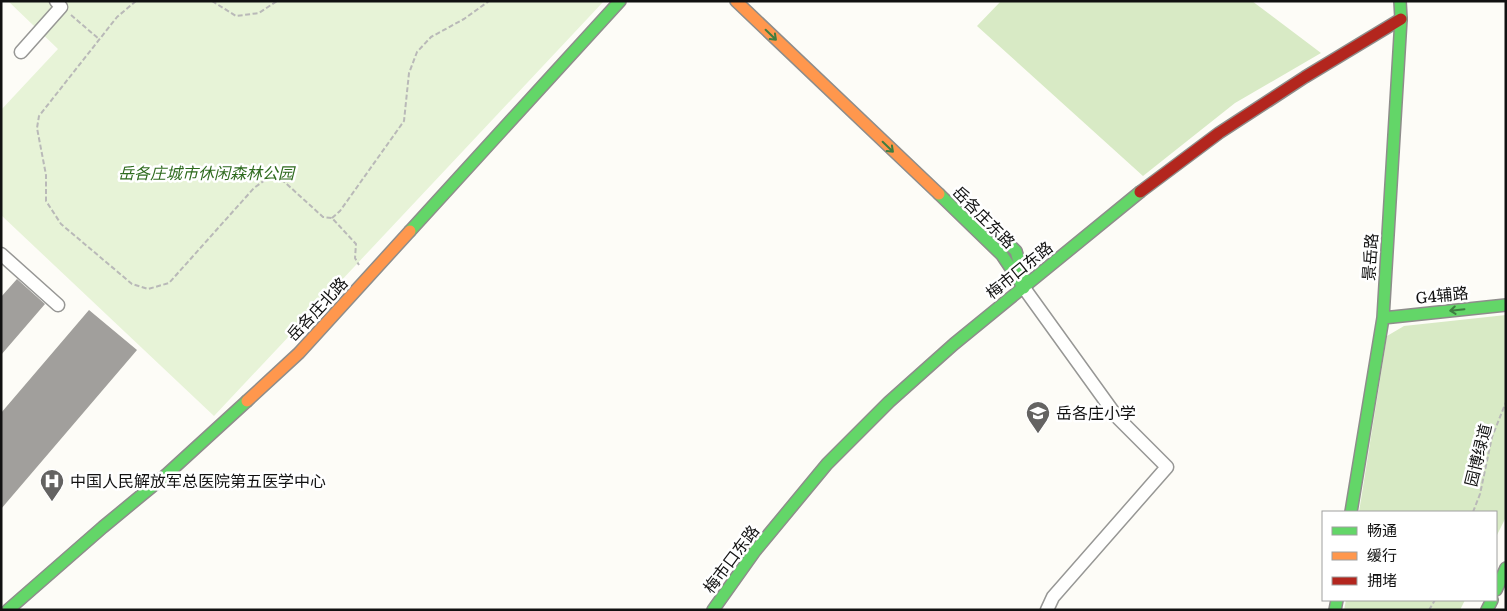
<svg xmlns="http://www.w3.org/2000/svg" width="1507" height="611" viewBox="0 0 1507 611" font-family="Literata,'Noto Sans SC',serif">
<rect width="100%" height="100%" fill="#fdfcf7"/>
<path fill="#e7f3d7" d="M8 1H604L214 416 1 215V110L58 49Z"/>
<path fill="#d8eac5" d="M1001 1H1252L1321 53 1235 103 1143 176 977 26Z
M1506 315V517L1496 537V512H1359L1387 336 1404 326Z
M1346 600H1465L1460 610H1344Z"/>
<path fill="#a19f9c" d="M17 279 45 304 1 355V297Z
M89 310 137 350 1 509V413Z"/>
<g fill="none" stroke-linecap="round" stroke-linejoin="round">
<g stroke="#979795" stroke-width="15">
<path id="street" d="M21 52 61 7 56 1
M1 254 58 305
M1024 288 1117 417 1167 467 1053 597 1047 610"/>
</g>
<g stroke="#8e8d8b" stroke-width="14">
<path id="fast" d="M939 194 1002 255 1024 288
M410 231 620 1
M995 231 1016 251 1024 279
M1383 318 1506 305
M1351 512 1383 318 1401 19 1400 1
M1496 590 1506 568
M8 610 103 527 166 475 247 401
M713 610 755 551 827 464 889 402 954 344 1140 192
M1335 610 1337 600
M1487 610 1492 600"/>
</g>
<g stroke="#8e8d8b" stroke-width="14">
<path id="slow" d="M736 1 939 194
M247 401 299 353 410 231"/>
</g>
<g stroke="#8e8d8b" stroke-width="14">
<path id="jam" d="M1140 192 1219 133 1305 77 1401 19"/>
</g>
<path stroke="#b9b9b8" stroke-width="2" stroke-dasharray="5 2.5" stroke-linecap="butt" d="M136 1 117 17 39 116 37 128 46 175V201L61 224 132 284 148 289 169 283 254 188 269 177H279L323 217 332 218 356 244 355 258 359 265
M212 1 236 16 259 13 277 1
M71 15 99 39
M332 218 340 211 404 121 409 73 417 52 431 37 464 19 489 1
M1473 512 1480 494 1492 437 1506 402
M1429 610 1435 600"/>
<use href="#street" stroke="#fffffe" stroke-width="12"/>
<use href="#fast" stroke="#63d668" stroke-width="11"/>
<use href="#slow" stroke="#ff974d" stroke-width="11"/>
<use href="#jam" stroke="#b3261e" stroke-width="11"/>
</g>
<defs><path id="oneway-shaft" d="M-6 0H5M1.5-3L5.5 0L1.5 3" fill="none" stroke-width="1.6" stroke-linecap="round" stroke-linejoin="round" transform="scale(1.25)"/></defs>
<g stroke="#3e7d41">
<use href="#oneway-shaft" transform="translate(771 35) rotate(44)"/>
<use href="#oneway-shaft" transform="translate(888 147) rotate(44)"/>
<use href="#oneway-shaft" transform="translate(1457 310) rotate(174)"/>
</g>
<defs>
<g id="school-pin" transform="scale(1.25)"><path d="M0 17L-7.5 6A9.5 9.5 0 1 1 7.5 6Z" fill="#646362" stroke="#fff"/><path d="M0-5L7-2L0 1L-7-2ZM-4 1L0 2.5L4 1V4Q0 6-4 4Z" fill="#fff"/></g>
<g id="hospital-pin" transform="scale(1.25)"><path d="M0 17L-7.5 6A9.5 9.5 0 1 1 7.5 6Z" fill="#646362" stroke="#fff"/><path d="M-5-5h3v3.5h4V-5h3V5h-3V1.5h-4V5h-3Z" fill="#fff"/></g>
</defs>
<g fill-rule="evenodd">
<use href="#school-pin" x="1038" y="413"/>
<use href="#hospital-pin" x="52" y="481"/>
</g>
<g text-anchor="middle" stroke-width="5" stroke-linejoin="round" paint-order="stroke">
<g font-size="16" font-style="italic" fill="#2f6b1f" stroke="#fff">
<text x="206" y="179">岳各庄城市休闲森林公园</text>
</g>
<g font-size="16" fill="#111" stroke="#fff">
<text transform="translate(984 217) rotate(45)" y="6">岳各庄东路</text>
<text transform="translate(1370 257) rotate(-86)" y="6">景岳路</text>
<text transform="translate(1019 270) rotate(-39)" y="6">梅市口东路</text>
<text transform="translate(1442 295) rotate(-6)" y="6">G4辅路</text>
<text transform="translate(317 309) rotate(-47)" y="6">岳各庄北路</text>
<text transform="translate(1478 455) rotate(-76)" y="6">园博绿道</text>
<text transform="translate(731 559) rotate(-53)" y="6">梅市口东路</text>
</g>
<g font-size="16" fill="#111" stroke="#fff" text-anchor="start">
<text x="1056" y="419">岳各庄小学</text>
<text x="70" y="487">中国人民解放军总医院第五医学中心</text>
</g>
</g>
<rect width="1507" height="611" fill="none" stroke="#111111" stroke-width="5"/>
<rect x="1322" y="511" width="175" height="90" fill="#ffffff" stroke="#a0a0a0"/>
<rect x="1332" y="527" width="25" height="8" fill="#63d668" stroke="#a0a0a0"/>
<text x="1367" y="536" font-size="15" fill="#111111">畅通</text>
<rect x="1332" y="552" width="25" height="8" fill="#ff974d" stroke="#a0a0a0"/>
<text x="1367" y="561" font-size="15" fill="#111111">缓行</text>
<rect x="1332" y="577" width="25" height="8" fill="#b3261e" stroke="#a0a0a0"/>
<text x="1367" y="586" font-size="15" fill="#111111">拥堵</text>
</svg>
